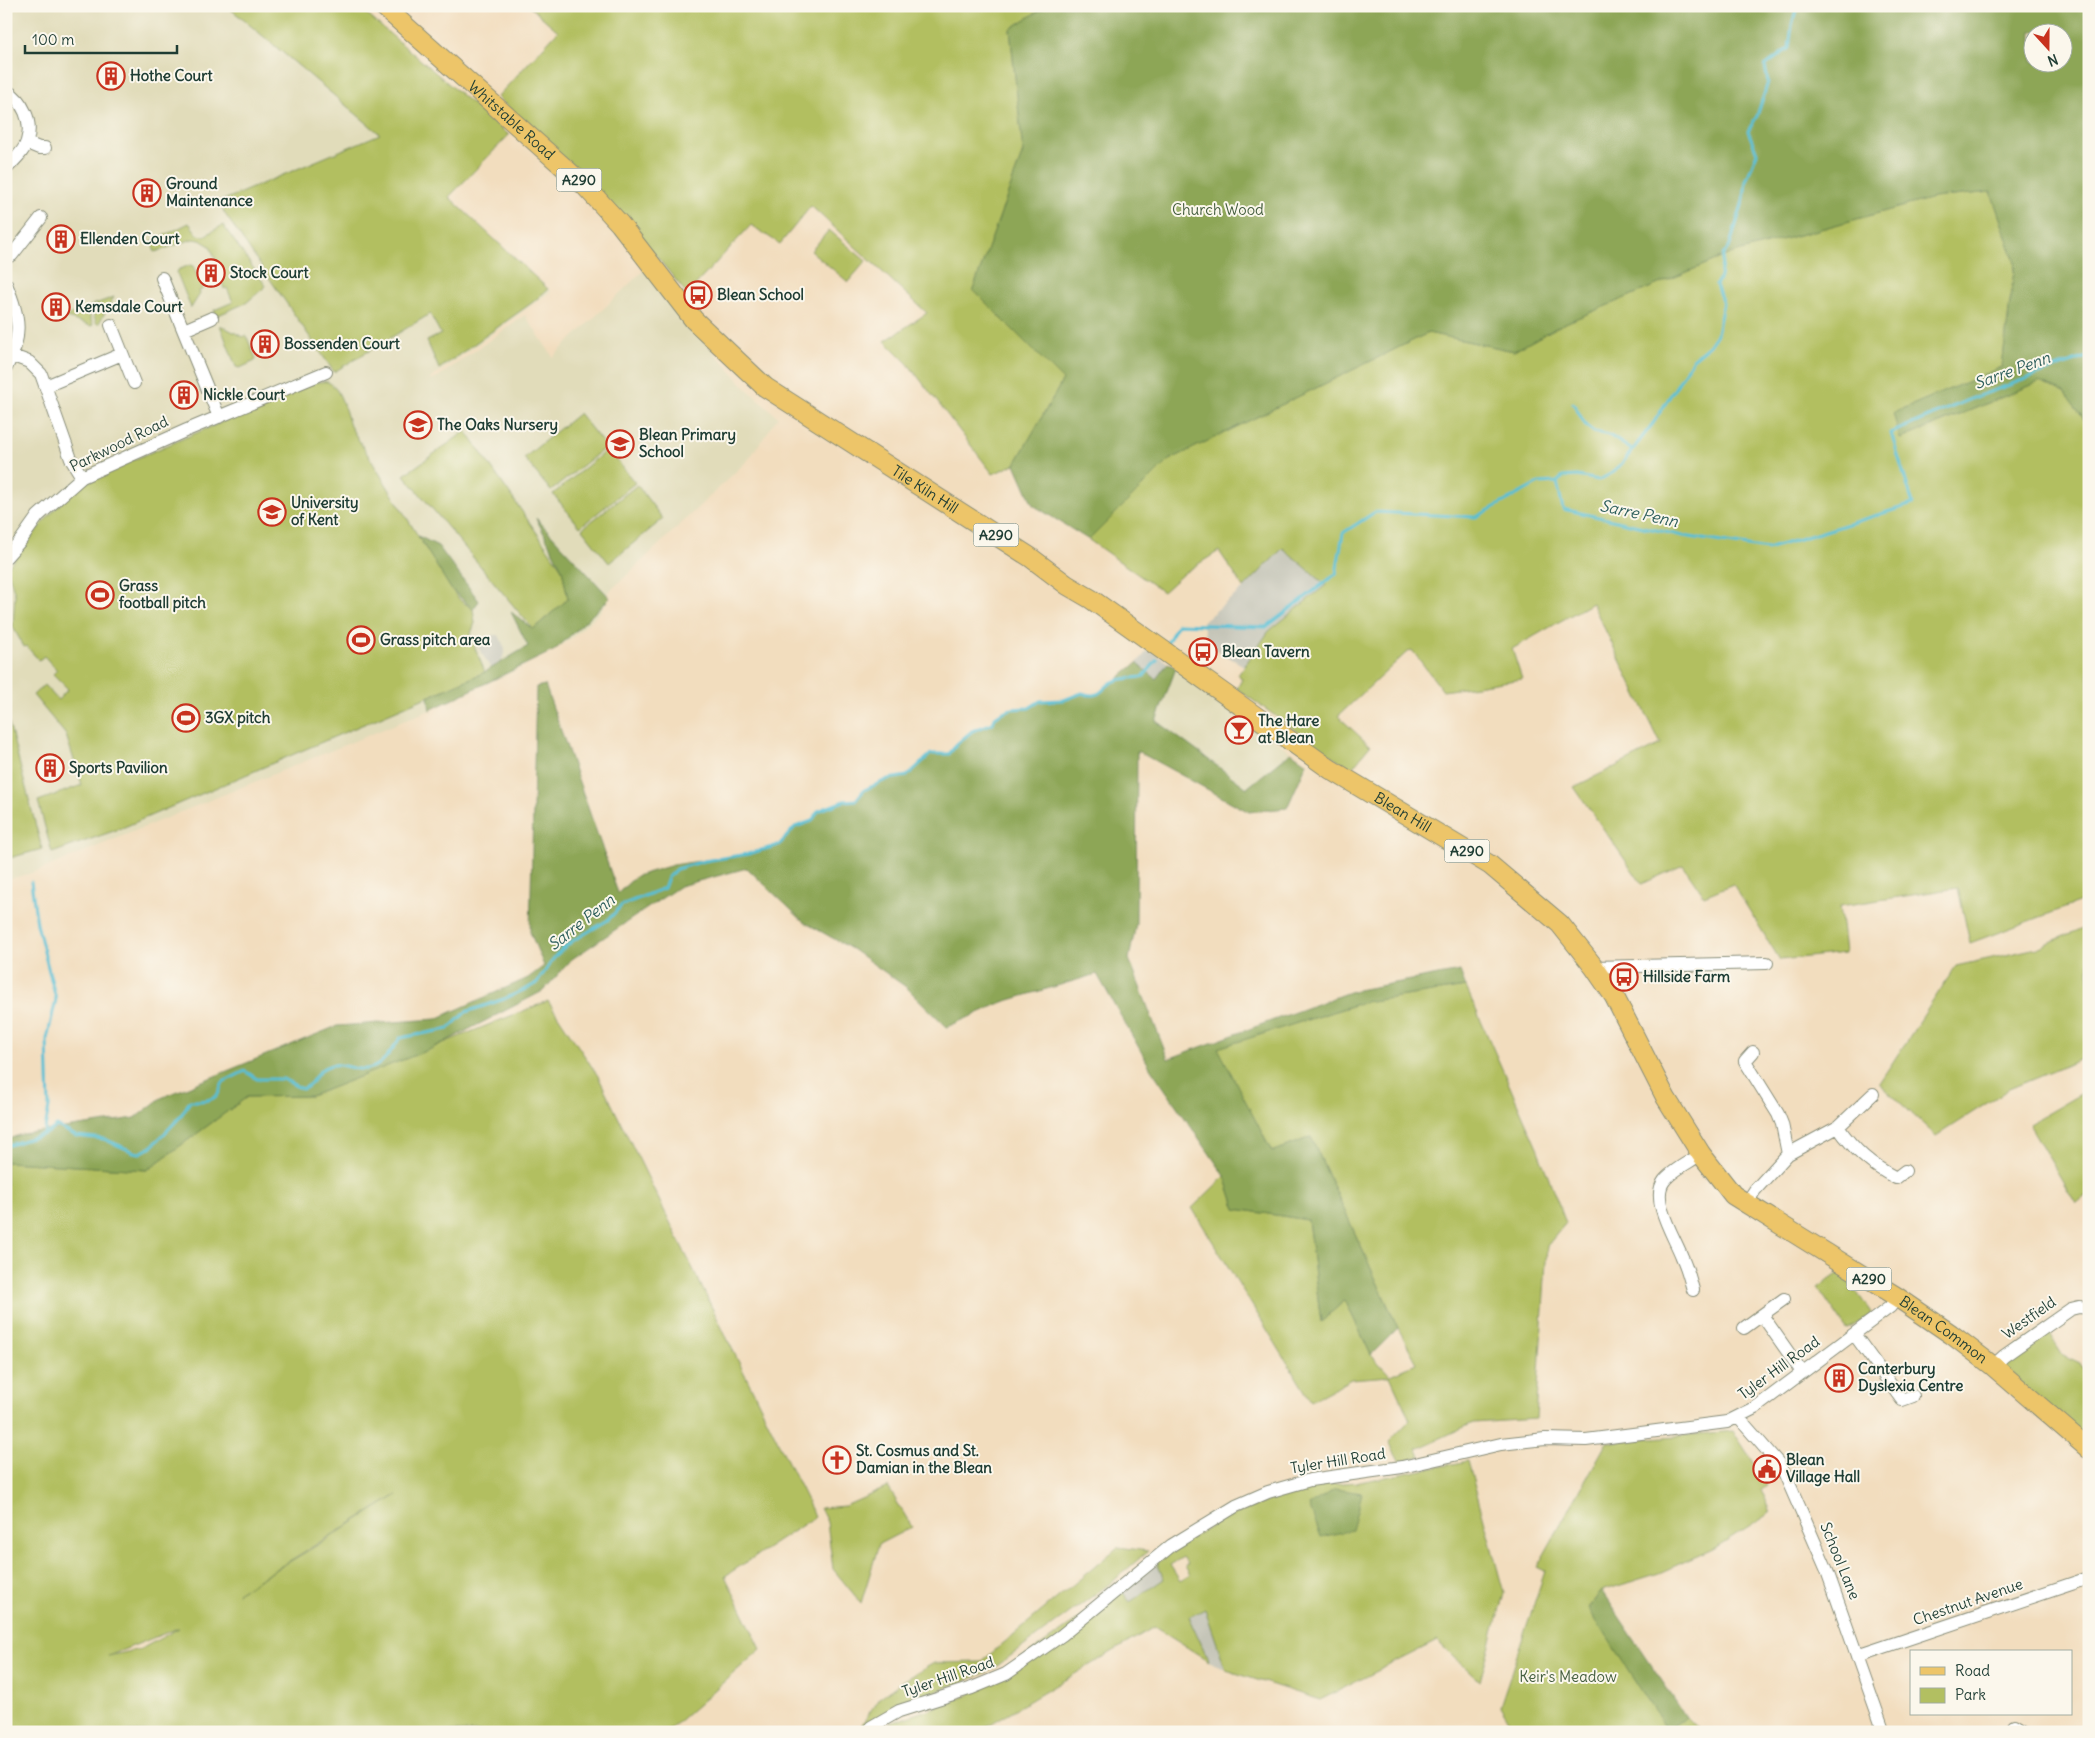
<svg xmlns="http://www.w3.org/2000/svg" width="2095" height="1738" viewBox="0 0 2095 1738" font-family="Delius,sans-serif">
<rect width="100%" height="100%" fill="#fbf7ec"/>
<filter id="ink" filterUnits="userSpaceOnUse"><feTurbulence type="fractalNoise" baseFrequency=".02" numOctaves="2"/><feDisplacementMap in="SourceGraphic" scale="10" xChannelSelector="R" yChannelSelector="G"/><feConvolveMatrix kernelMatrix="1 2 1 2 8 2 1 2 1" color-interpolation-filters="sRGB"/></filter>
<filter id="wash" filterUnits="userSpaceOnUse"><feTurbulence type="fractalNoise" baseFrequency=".0096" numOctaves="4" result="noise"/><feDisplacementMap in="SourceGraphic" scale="20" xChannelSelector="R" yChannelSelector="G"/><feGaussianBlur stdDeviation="1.12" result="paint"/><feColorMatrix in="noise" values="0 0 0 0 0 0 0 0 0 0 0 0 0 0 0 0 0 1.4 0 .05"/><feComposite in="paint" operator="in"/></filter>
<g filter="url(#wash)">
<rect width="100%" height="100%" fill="#f2ddbe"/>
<path fill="#e1dcba" d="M6 6H227L380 134 551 291 430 379 432 381 525 315 553 357 645 269 691 326 746 388 778 417 749 459 607 594 610 598 599 613 573 637 555 650 542 655 526 665 430 710 35 872 6 880Z
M1176 668 1291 752 1247 788 1156 721Z"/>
<path fill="#c5c5b8" d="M1283 548 1327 585 1269 631 1244 666 1209 646 1202 622 1244 588Z
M493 635H499L505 649 502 660 491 669 478 647 480 642Z
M1149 649 1168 663 1156 680 1137 663Z
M1157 1563 1165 1579 1130 1602 1121 1590Z
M1205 1609 1226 1670 1209 1661 1189 1617Z"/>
<path fill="#b2bf61" stroke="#687e4a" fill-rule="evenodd" d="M227 6H357L509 135 449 197 548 289 533 302 439 369 427 341 441 334 430 314 334 372 225 214 219 202 380 134Z
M529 6H1047L1010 29 1023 152 973 290 1063 380 1015 464 993 474 908 364 885 341 927 313 811 206 780 244 751 225 687 294 639 235 497 97 558 31Z
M1991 192 2015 262 2002 367 1894 413 1901 439 2039 382 2064 392 2089 426V899L1970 943 1958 888 1840 906 1845 953 1780 960 1733 884 1704 896 1683 865 1642 884 1574 787 1661 744 1592 603 1512 649 1522 679 1443 691 1412 650 1406 653 1338 716 1370 746 1351 769 1237 689 1242 679 1238 675 1269 631 1326 585 1283 548 1244 588 1219 551 1184 573 1163 592 1089 540 1169 460 1428 333 1514 351 1563 324 1730 254 1933 198Z
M189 223 198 235 204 236 223 225 266 286 246 303 216 316 214 310 233 302 227 288 224 289 222 281 220 280V278L223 277 210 246 200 240 193 239 155 252 151 242Z
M829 230 866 261 848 282 811 251Z
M190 265 193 266 203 289 199 291 200 294 191 308 177 273 178 270Z
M114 297 99 323 97 324 90 306Z
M87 308 93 325 91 326 64 317Z
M220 325 243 337 246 335 256 359 255 361 240 368 236 367Z
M316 382C319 382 325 381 328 382 341 388 346 414 350 426L451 589 460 600 473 609 475 623 470 636 485 672 122 828 52 853 38 801 82 785 66 735 33 695 44 685 58 700 68 689 53 674 57 670 44 656 39 660 26 646 24 647 13 627 15 594 7 568C36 532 59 496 100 474Z
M579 413 606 447 551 491 524 458Z
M466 431 562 569 568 599 533 629 404 475Z
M608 449 635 483 580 527 553 494Z
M637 485 663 519 609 563 582 529Z
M6 712 42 849 6 859Z
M2089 925V1056L2009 1089 1936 1136 1879 1083 1956 966 2037 948Z
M1466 987 1537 1148 1566 1223 1547 1246 1536 1419 1473 1423 1417 1449 1420 1457 1400 1462 1389 1442 1410 1420 1390 1376 1351 1379 1311 1401 1192 1208 1225 1176 1236 1209 1308 1220 1321 1322 1345 1300 1371 1355 1390 1375 1417 1363 1398 1328 1311 1137 1272 1153 1217 1048 1364 1002Z
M548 1001 598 1076 815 1517 725 1576 761 1649 667 1732H6V1162L147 1170 247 1097 311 1096ZM397 1495 326 1540 237 1593ZM179 1628 141 1649 108 1656 178 1628Z
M2089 1089 2088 1194 2076 1204 2029 1124Z
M1842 1271 1872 1314 1847 1330 1818 1288Z
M2045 1327 2063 1355 2080 1363 2086 1375 2089 1392V1449L1993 1366Z
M1733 1431 1768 1485 1761 1489 1771 1512 1713 1549 1659 1573 1602 1591 1588 1608 1667 1728 1686 1717 1701 1732H1516L1500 1706 1545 1571 1537 1567 1607 1442Z
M1468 1461 1504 1593 1480 1681 1437 1641 1320 1700 1226 1670 1205 1609 1189 1617 1209 1661 1154 1627 977 1732H878L885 1725 969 1695 1121 1590 1130 1602 1164 1579 1157 1563 1182 1544 1221 1520 1309 1485 1360 1482ZM1183 1557 1188 1564 1185 1566 1190 1575 1180 1581 1170 1565Z
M888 1487 912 1527 879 1544 861 1603 833 1569 827 1522 820 1508 845 1506Z
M1118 1547 1148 1551 1112 1582 990 1671 898 1706 863 1732H857L879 1698 903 1681 934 1663 981 1662Z"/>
<path fill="#8da657" stroke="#567246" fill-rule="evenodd" d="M1047 6H2089V426L2064 392 2039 382 1900 439 1893 413 2002 367 2015 262 1991 192 1933 198 1730 254 1563 324 1514 351 1428 333 1169 460 1089 540 1033 505 1015 464 1063 380 973 290 1023 152 1010 29ZM2062 32V62H2032V32Z
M536 518 610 598 555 650 430 710 428 697 485 672 528 646 511 612 533 629 568 599 562 569Z
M418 536 438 546 479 601 473 609 451 589Z
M1137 663 1156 679 1168 663 1176 668 1156 721 1247 788 1291 752 1307 763 1287 808 1249 812 1137 751 1136 924 1129 959 1168 1059 1352 991 1460 971 1466 987 1364 1002 1218 1048 1272 1152 1311 1137 1398 1328 1371 1355 1345 1300 1321 1322 1308 1220 1236 1209 1225 1176 1151 1069 1097 974 1003 1002 947 1027 906 987 852 949 804 922 747 868 680 886 572 959 543 991 431 1049 311 1096 247 1097 147 1170 6 1162V1140L22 1134 135 1118 161 1098 337 1026 436 1019 528 978 544 966 530 932 536 687 545 685 618 893 636 876 673 865 748 854 779 845 795 827 812 821 818 811 844 801 856 800 864 790 888 779 907 776 931 754H949L958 743 972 731 993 723 995 717C1011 707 1012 709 1029 708L1040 701 1064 700 1082 693 1090 696 1098 695Z
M1335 1489 1362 1493 1352 1530 1321 1537 1309 1505Z
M1602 1591 1686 1717 1667 1730 1588 1608Z"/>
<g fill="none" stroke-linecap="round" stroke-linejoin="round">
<path stroke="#57bfd5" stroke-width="3" d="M1573 403 1586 426 1594 432 1609 435 1632 450
M1557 482 1563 509 1683 536 1767 549 1913 504 1891 433 1973 398 2089 356
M1557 482 1563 477 1577 476 1599 480 1614 472 1624 461 1654 422 1693 359 1709 346 1717 334 1723 303 1716 285 1720 277 1723 255 1730 245 1744 198 1746 181 1757 153 1748 131 1757 116 1768 82 1765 66 1789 48 1792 25 1797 6
M1167 643 1178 624 1266 627 1336 574 1343 533 1375 512 1476 517 1539 483 1557 482
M31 882 37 924 56 999 47 1039 49 1107 44 1134
M6 1146 47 1133 57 1126 76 1136 104 1139 134 1152 140 1153 151 1147 166 1132 180 1117 190 1101C199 1101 212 1102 218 1094 220 1090 221 1086 223 1082L245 1071 257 1079H283L302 1089C313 1087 315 1071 326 1067 334 1063 341 1065 349 1067 378 1076 386 1058 400 1038L448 1029 466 1012 504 999 528 988 537 983 556 955 571 942 608 920 622 905 664 888 668 877 676 869 704 861 748 854 779 845 795 827 812 821 818 811 844 801 856 800 864 790 888 779 907 776 931 754H949L958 743 972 731 993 723 995 717C1009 707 1014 709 1029 708L1040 701 1064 700 1082 693C1104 701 1101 684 1118 680 1126 678 1135 678 1143 677L1157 660"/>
</g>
</g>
<g filter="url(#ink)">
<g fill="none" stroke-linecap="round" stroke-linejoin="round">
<g stroke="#888d79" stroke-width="14">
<path id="minor" d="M6 90C23 101 33 121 27 141 25 151 13 161 6 169
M27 143 39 148H45
M6 257 12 255 41 218
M162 278 219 417
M6 284C20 317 23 336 6 368
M111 325 134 383
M184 330 212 318
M13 356 29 362 41 374 71 459 82 477
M46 386 122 354
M6 557 21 540 38 516 82 477 187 430 326 372
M1594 967 1767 963
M1753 1052 1745 1061 1778 1114 1782 1124 1788 1154
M1838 1127C1854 1150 1871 1165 1896 1178L1905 1171
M1746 1204 1755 1190 1788 1154 1838 1127 1873 1094
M1693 1290C1690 1279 1687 1267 1682 1257 1675 1238 1650 1200 1664 1181 1672 1170 1690 1162 1701 1154
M1762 1315 1802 1372
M1744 1328 1784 1299
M1854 1334 1902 1400 1913 1396
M1993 1366 2004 1356 2071 1309 2079 1307 2089 1308
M1738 1417 1779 1464 1784 1472 1826 1568 1884 1732
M1857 1656 2089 1578
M2014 1727 2022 1732
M867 1732 871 1727 899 1711 972 1688 1006 1674 1062 1635 1172 1545 1236 1506 1268 1492 1310 1480 1402 1467 1501 1444 1545 1439 1586 1440 1727 1422 1755 1408 1890 1307 1897 1297"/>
</g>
<g stroke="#888d79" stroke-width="21">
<g id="primary">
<path id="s1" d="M383 6 585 186 620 224 694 320 765 387 1030 557 1067 585 1091 599 1330 769 1490 865 1560 924 1594 967 1614 996 1666 1098 1701 1154 1733 1195 1897 1297 1951 1334 1993 1366 2089 1449"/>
</g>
</g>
<use href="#minor" stroke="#fff" stroke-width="12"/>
<use href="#primary" stroke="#edc569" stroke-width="19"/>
</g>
</g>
<defs>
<g id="building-ring" transform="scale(1.4375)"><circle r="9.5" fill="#fbf7ec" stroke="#c8321e" stroke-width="1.5"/><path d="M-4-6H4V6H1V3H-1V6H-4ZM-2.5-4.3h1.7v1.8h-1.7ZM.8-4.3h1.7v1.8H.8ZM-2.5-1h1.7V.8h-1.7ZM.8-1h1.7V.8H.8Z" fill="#c8321e"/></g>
<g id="bus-ring" transform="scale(1.4375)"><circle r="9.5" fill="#fbf7ec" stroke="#c8321e" stroke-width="1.5"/><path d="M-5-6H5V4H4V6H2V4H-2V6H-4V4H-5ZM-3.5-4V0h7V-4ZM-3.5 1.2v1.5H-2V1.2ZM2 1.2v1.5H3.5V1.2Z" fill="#c8321e"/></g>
<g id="school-ring" transform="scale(1.4375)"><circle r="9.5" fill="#fbf7ec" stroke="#c8321e" stroke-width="1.5"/><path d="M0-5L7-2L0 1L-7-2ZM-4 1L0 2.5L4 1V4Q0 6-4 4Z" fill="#c8321e"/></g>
<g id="university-ring" transform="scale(1.4375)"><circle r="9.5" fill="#fbf7ec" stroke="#c8321e" stroke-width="1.5"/><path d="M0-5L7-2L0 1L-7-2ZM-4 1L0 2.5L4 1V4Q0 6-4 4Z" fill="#c8321e"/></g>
<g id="stadium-ring" transform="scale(1.4375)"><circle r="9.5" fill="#fbf7ec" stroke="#c8321e" stroke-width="1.5"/><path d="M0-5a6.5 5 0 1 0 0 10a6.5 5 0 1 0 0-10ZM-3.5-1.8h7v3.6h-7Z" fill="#c8321e"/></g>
<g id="bar-ring" transform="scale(1.4375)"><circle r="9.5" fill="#fbf7ec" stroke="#c8321e" stroke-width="1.5"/><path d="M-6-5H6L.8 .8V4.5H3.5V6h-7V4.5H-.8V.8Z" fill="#c8321e"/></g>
<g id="church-ring" transform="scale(1.4375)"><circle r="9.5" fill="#fbf7ec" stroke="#c8321e" stroke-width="1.5"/><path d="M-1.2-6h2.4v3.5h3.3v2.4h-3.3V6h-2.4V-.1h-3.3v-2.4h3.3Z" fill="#c8321e"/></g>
<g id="civic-ring" transform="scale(1.4375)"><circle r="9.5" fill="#fbf7ec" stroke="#c8321e" stroke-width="1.5"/><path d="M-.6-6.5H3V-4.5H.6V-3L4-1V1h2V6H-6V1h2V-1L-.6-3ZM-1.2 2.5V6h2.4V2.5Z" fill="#c8321e"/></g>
</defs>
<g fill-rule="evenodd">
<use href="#building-ring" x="111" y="76"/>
<use href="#building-ring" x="147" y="193"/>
<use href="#building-ring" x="61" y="239"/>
<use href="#building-ring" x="211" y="273"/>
<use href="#bus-ring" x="698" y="295"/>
<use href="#building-ring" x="56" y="307"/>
<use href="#building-ring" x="265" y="344"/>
<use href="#building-ring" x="184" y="395"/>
<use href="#school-ring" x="418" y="425"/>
<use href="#school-ring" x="620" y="444"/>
<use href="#university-ring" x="272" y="512"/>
<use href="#stadium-ring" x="100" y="595"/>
<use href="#stadium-ring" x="361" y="640"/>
<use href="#bus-ring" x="1203" y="652"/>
<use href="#stadium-ring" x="186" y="718"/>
<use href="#bar-ring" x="1239" y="730"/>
<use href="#building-ring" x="50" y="768"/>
<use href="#bus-ring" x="1624" y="977"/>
<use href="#building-ring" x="1839" y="1378"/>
<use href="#church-ring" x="837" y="1460"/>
<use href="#civic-ring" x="1767" y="1469"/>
</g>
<g text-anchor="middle" stroke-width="4" stroke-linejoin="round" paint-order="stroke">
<g fill="#fbf7ec" stroke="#61756b" stroke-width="1">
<rect x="556.5" y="168.5" width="45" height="23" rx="4"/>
<rect x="973.5" y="523.5" width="45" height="23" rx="4"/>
<rect x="1444.5" y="839.5" width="45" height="23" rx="4"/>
<rect x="1846.5" y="1267.5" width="45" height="23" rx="4"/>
</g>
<g font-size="14" font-weight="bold" fill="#1f3d34">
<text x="579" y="185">A290</text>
<text x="996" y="540">A290</text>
<text x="1467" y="856">A290</text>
<text x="1869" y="1284">A290</text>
</g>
<g font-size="15" font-weight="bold" fill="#1f3d34" stroke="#fbf7ec" text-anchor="start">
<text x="130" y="81">Hothe Court</text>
<text x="166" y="189">Ground<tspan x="166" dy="17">Maintenance</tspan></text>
<text x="80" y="244">Ellenden Court</text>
<text x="230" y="278">Stock Court</text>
<text x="717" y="300">Blean School</text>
<text x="75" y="312">Kemsdale Court</text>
<text x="284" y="349">Bossenden Court</text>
<text x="203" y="400">Nickle Court</text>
<text x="437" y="430">The Oaks Nursery</text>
<text x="639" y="440">Blean Primary<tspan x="639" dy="17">School</tspan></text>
<text x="291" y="508">University<tspan x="291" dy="17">of Kent</tspan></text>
<text x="119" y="591">Grass<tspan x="119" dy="17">football pitch</tspan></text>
<text x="380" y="645">Grass pitch area</text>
<text x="1222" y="657">Blean Tavern</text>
<text x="205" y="723">3GX pitch</text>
<text x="1258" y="726">The Hare<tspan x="1258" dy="17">at Blean</tspan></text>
<text x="69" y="773">Sports Pavilion</text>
<text x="1643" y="982">Hillside Farm</text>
<text x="1858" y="1374">Canterbury<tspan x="1858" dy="17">Dyslexia Centre</tspan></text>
<text x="856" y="1456">St. Cosmus and St.<tspan x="856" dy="17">Damian in the Blean</tspan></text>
<text x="1786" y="1465">Blean<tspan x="1786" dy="17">Village Hall</tspan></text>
</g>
<g font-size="15" fill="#1f3d34" stroke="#fbf7ec">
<text dy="5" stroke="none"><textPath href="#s1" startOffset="172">Whitstable Road</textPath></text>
<text transform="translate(119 444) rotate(-26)" y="5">Parkwood Road</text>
<text dy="5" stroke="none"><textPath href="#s1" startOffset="731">Tile Kiln Hill</textPath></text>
<text dy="5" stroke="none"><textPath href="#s1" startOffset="1308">Blean Hill</textPath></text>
<text transform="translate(2029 1318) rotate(-35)" y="5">Westfield</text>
<text dy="5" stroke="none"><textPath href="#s1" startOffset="2074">Blean Common</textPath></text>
<text transform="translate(1779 1368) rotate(-36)" y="5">Tyler Hill Road</text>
<text transform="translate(1338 1461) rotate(-9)" y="5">Tyler Hill Road</text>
<text transform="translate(1840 1561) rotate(68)" y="5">School Lane</text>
<text transform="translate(1968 1602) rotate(-19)" y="5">Chestnut Avenue</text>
<text transform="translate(948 1677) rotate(-19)" y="5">Tyler Hill Road</text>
</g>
<g font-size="15" fill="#445e3f" stroke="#fbf7ec">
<text x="1218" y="215">Church Wood</text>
<text x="1568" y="1682">Keir's Meadow</text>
</g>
<g font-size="16" font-style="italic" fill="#2d5e5c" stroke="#fbf7ec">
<text transform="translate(2012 370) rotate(-20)" y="6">Sarre Penn</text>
<text transform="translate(1639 513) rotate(12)" y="6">Sarre Penn</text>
<text transform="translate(581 922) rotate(-38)" y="6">Sarre Penn</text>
</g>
</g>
<rect width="2095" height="1738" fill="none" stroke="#fbf7ec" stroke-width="25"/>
<rect x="1910" y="1650" width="162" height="65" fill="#fbf7ec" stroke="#a3ada2"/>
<rect x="1920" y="1667" width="25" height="8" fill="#edc569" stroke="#a3ada2"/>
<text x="1955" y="1676" font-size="15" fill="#1f3d34">Road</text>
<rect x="1920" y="1688" width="25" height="15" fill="#b2bf61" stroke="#a3ada2"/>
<text x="1955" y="1700" font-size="15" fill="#1f3d34">Park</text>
<g transform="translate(2048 48) rotate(159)"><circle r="24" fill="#fbf7ec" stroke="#a3ada2"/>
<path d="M0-4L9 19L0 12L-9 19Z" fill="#c8321e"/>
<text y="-8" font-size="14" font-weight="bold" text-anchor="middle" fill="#1f3d34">N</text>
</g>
<path d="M25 45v8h152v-8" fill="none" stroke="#1f3d34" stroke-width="2.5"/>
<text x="32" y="45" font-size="15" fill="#1f3d34" stroke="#fbf7ec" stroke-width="4" paint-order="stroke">100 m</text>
</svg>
